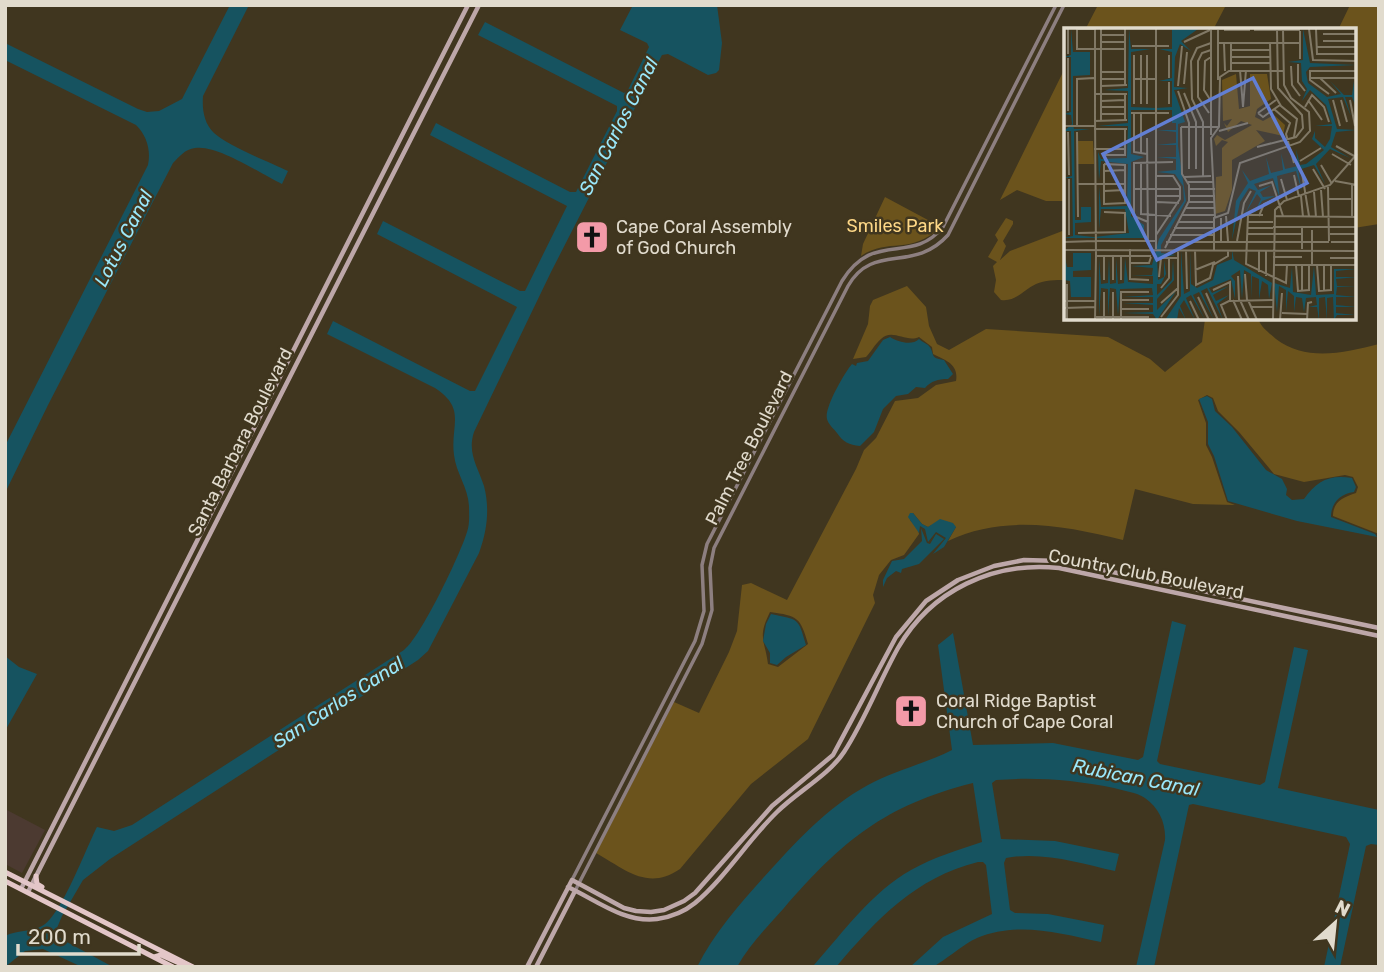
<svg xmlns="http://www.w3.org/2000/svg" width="1384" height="972" viewBox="0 0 1384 972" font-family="Rubik,sans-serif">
<rect width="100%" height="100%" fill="#40361f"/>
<path fill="#4c3a31" d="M5 809 45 830 22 873 5 864Z"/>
<path fill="#6b531c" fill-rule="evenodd" d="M1098 5H1226L1213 30H1085Z
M1350 5H1379V224L1354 228V30H1338Z
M1065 68V201H1046L1017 190 1000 200Z
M885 197 941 227C909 256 890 237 861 256L863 244Z
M1006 218 1013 221V224L1003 241 1006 246 1000 260 1010 251 1065 230V280C1055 280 1045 280 1036 284 1023 290 1016 302 1001 300L994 292 996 280 993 266 997 262 988 257 998 240 995 235Z
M907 286 926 307 929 326 937 344 949 350 986 329 1108 337 1150 359 1165 372 1202 342 1205 319H1258C1262 328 1268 332 1276 339 1306 362 1344 353 1379 344V534L1333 516C1333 501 1344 497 1356 493L1358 487 1353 477 1345 475 1304 482 1274 474 1239 432 1218 411 1213 398 1207 395 1198 400 1206 423V445L1212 457 1227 502 1235 505 1193 504 1135 489 1123 540C1065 526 1004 514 948 541L956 527 932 525 928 527 922 524 913 513 910 520 918 529 919 534 904 555 891 560 879 575 873 595 875 603 808 739 751 784 680 869C648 891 626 870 596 853L674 702 699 713 729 652 737 631 742 585 751 583 787 600 856 469 864 450 876 438 895 401 918 398 936 385 956 381C959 364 945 360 933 354L932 347 919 337C906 343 892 328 881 339 875 344 871 352 866 357L853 359 868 324 870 306 873 300ZM770 612C798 616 800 617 808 644L778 667 768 664C765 640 757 638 770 612Z"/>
<path fill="#165360" d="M230 5H249L203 96C202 110 204 123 214 133 228 146 269 162 288 171L282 184C261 174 217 144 195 148 185 149 179 157 173 163L48 405 5 493V446L148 165C151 150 147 136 136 125L5 60V43L138 109 147 112 159 111 182 99Z
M633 5H717L722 43 719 70 716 73 708 75 668 54 662 55 551 272 474 432C467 453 478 467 484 486 490 509 487 531 479 553L428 651 418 660 110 859 83 880 62 916 54 935 113 967H82L43 949 25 951 5 967V936C17 930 31 932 42 926 61 917 86 848 97 827L114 831 132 825 404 650C421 637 460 555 467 532 470 524 469 514 469 506 468 487 456 473 454 455 450 425 467 409 435 388L327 334 333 321 470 391H475L517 307 377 234 383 221 520 291H525L567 206 430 135 436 123 570 192H576L617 111V106L478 35 485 22 624 93 628 90 649 47 647 43 620 30Z
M890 337C898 342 912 346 919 339 921 341 925 343 928 345 936 353 928 358 944 360L953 374 948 379C938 379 931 381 925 388L916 387 908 394 896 396 883 409 874 432 860 446C849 445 843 442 837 433 834 429 828 424 827 419 824 408 845 372 852 364L856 366 857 363 868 361 883 340Z
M1207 396 1212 399 1215 411 1232 427 1266 470 1282 479 1287 489 1286 495 1292 500 1304 499C1316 481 1330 474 1352 478L1356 487 1354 492C1340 494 1331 503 1331 517L1375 534 1377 537 1297 521 1228 501 1214 456 1208 444V422L1199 399Z
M910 513H913L922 524 928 527 940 519 953 523 956 527 944 547 933 554 946 538 936 532 928 542 925 529 920 526 919 533 908 517Z
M921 528 927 543 930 544 936 534 944 539 919 564 902 569 901 573 896 571 887 578 883 587V580L892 561 904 559 922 541Z
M771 614C799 620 798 617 806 645L786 657 777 665 770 663V653L763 641 766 624Z
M1172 621 1186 625 1157 761 1160 764 1260 785 1265 782 1294 647 1308 650 1278 788 1379 810V845L1371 844 1366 846 1340 967H1324L1350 844 1346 837 1193 804 1189 805 1154 967H1136L1165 840C1166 823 1159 808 1145 798 1136 792 1124 791 1114 788 1074 780 1036 777 996 780L992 783 1001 839 1055 841 1119 854 1115 871C1080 863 1042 851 1006 858L1004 863 1010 910 1015 913 1048 914 1104 925 1101 942C1059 933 1018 921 977 938 965 943 939 965 932 967 925 968 916 967 910 967L943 937 992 914 986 865 983 862H978C916 877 876 920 836 967H817L814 965C844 931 872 892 911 870 934 857 958 850 982 842L973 783C885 805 842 841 784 908 767 927 749 945 737 967H697C714 933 739 905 764 877 796 842 826 808 868 785 895 770 925 764 952 750L938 645 953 633 973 745 1053 743 1138 760 1143 757Z
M5 656 19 667 37 674 5 731Z"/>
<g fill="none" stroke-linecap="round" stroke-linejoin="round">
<path stroke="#8d7f80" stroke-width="3.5" d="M572 880 695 641 704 611 702 565 707 544 842 281C874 229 911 266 943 227L1056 5
M575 891 702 644 712 610 710 568 714 548 848 286C873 242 913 274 948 235L1064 5"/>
<path stroke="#bda7a9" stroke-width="4.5" d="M568 887C596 900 624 923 657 919 671 917 684 912 695 903 726 877 748 840 777 812 797 792 829 775 844 752 865 720 879 682 898 648 931 590 994 561 1059 568L1379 636
M21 889 468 5
M28 892 479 5
M527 967 572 880 624 908 636 911 651 912 664 910 684 901 695 893 772 806 833 755 896 637 926 601 958 580 994 566 1024 560 1060 561 1379 628
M536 967 575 891"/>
<path stroke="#e3c6c8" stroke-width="5" d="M5 872 193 967
M36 876 37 884 42 887
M5 881 173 967
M154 957 161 955 188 967"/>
</g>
<defs>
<g id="church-square" transform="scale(1.75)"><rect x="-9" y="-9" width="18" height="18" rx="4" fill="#f39aa8" stroke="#40361f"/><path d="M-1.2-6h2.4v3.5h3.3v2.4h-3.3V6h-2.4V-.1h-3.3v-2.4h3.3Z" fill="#111"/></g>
</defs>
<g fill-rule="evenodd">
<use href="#church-square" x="592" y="237"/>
<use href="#church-square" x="911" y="711"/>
</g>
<g text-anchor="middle" stroke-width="5" stroke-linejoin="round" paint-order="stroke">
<g font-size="18" fill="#fed887" stroke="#40361f">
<text x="895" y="232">Smiles Park</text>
</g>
<g font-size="18" fill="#e1dbcd" stroke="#40361f" text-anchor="start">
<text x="616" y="233">Cape Coral Assembly<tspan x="616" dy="21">of God Church</tspan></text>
<text x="936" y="707">Coral Ridge Baptist<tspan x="936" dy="21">Church of Cape Coral</tspan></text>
</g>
<g font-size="18" fill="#e1dbcd" stroke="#40361f">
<text transform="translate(240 442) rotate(-63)" y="6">Santa Barbara Boulevard</text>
<text transform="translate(749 448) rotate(-63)" y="6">Palm Tree Boulevard</text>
<text transform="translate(1146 574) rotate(11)" y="6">Country Club Boulevard</text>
</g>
<g font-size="19" font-style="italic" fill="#9ae8fb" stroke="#40361f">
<text transform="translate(618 126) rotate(-63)" y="7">San Carlos Canal</text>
<text transform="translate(123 238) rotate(-63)" y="7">Lotus Canal</text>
<text transform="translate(338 702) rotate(-33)" y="7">San Carlos Canal</text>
<text transform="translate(1136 777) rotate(11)" y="7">Rubican Canal</text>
</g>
</g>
<g transform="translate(1064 28)">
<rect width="292" height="292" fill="#40361f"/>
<path d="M172 46 175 81 186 78V46H203L207 71 193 81 191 89 199 93 210 87 221 97 219 108 192 102 201 113 168 132V162L161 183 151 186 152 149 158 148V120L164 114 158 112 152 118 150 111 153 107 161 112 188 97 177 93 164 104 160 95 163 98 168 91 159 93 158 52ZM13 113H29L30 136H13Z" fill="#6b531c"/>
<path d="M7 1 9 24H26V47L9 48V97L10 101H26L10 103 11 192H17V179H27V194L11 195V207L30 209 65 205 61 181H37L35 201V159L37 179 63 178 64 136 37 133 35 152 34 124 37 131 63 130 64 98H34L64 95V63L40 62 64 60 65 1 67 21H87L67 24V79L92 80 108 79V53H95L108 50V24L95 21H108V1H134L117 13 127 23 116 16 111 29 110 59 124 60 110 62 121 94 114 96V118L122 173 97 217V225L112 227 93 230 94 252 100 249V232L102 246 97 256H93V267L108 252 109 232 110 252 93 271V282L112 263 93 292 89 286 59 285 89 284V277L59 275H89V269H59L89 267 88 260 56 261 54 287 52 261 46 260 44 288V261L37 260 35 287V230L37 256 44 255 45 230 46 256 52 255V230L54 256 60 255 61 230 64 254 89 256V248H67L88 247 89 240 67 238 88 237 95 211 120 173 119 158 111 146 93 144 112 142V131L93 129H112V117H93L112 115V104L93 102H112V95H108V82H67V126L80 129 67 134V188L80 197V210H0L9 208 8 150H0L8 148 7 103H0L8 96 7 87 0 86 7 84V29H0L7 27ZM239 1 246 35 292 37 246 39 242 44 244 55 263 69 277 66 266 53 280 67H288L290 53 292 79 288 69H281L287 88 279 69 264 71 273 101 292 102 272 104 267 119 286 130 266 121 252 136 261 156 250 137 234 142 238 164 232 143 213 148 216 171 209 150 190 156 194 162 208 157 196 164 199 169 211 168 198 173 190 186 197 171 193 166 181 186 192 163 185 160 176 174 168 212 172 173 184 155 178 142 186 153 205 146 202 129 207 145 219 142 217 125 221 141 234 138 232 121 236 137 242 136 260 122 248 111 251 103V110L261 119 266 111 268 98H251L268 96 262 77 246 62 238 73 243 61 238 53 237 35 224 34 239 32ZM168 222 170 232 208 255 205 271 204 257 198 253 195 271V251L188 248 187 271V246L180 242 178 271 176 242 167 248 171 253V271L167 251 145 260 148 265 165 258 149 267 152 273 165 267 153 276 159 292 143 260 137 263 150 292 135 264 129 267 141 292 127 267 122 270 131 292 120 272 116 278 122 292 115 280 113 292H101L117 268V223L120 266 126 263V223L127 256 133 260 149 252 153 237 168 231ZM0 225 3 239H9V225H27V242L9 243V249H27V269H7L6 253 0 252ZM250 238 252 267 270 266V241H292L272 243V249H293L272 251 273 258H293L273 259 272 267 293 269H272V277L293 279H272V285L291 287H273L270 292 269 269 263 270V292L261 269 255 270V292L253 279H245L253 277 252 269 242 270 240 284 238 270 232 269 230 284V268L224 263 222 284V262L215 258 213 284 210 255 226 260 228 239 229 264 247 267Z" fill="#165360"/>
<path fill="none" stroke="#807865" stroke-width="2" d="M4 1V26M37 1V93M245 1 249 32 293 33M252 1 253 26H293M154 2V52M160 2H186M190 2H236M259 6H293M37 7H61M259 13H293M37 14H61M120 14 146 2M154 15H236M160 15 161 43M167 15V42M206 15 207 61 217 78 233 91 230 109M68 18H105M252 19H293M167 22H206M147 29 141 33 140 62 147 73M167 29H206M4 30V83M236 31V3M167 35H206M234 36V54L241 63M227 38 228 57 236 68M176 42 179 79M37 44H61M105 50V27M245 50H293M256 50 272 65M37 51H61M70 51H92M120 56 123 24M61 57V1M37 58 63 57M114 58 118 18M114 63 125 95V141M120 65 132 94V141M30 66H63M265 66 246 52V43H293M244 72 258 92M269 72 276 98M277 72 283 94M286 72 291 98M37 73 61 72M70 76V27M77 76V27M83 76V27M105 76V54M37 79H61M179 79 182 42M241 79 248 67 260 79 265 94M210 81 226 95 222 106 230 135M67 85H105M70 85V124L83 126M77 85V125M145 85 134 69V33L138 25 147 22M194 85 199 89 216 77M194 85 212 72M37 86H61M61 92V66M30 93 63 92M0 98H31M13 98V51L30 50M117 99H155M30 101H63M155 103 184 95M4 104 5 147M13 104 14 189M147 107V2M83 110 84 213M272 118 292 129M193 119 232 109 239 100 238 87 214 60 213 2M30 121H61M268 126 287 137M39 127H61V101M236 133 257 120M77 134V186L107 188M40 136 61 137V175L40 176M40 136V177M257 137 268 156M249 141 261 161M40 143 61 142M238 145 245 188M230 147 235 169M139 148V94L128 71 127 33 133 20 147 15M120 149 147 148M5 151V207M217 151 223 172M271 153 293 157M124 154H150M14 156H61M288 157V189M195 158 208 154 219 188M264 159 265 213M70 161H116M125 161H151M257 162 259 189M40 163 61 162M250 164 252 189M93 168H116M125 168H151M237 168 239 189M265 171H287M93 174 115 175M125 174H151M122 180H151M118 187H151M177 187H199M184 187 182 236 222 255 223 237M162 188 164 213M195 188 200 176 212 171M210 188 293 189M151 189 147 110 155 99 156 49 165 43H220M157 190V213M84 194 70 188V135L109 134M114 194H150M183 194H209M209 199H293M110 200H150M183 200H209M14 205 61 204V185L40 184M183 206H238M266 206H293M92 207 116 171V159L109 148H93M106 207H150M32 213H92M173 213 180 175 187 163M0 214 31 213M102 214H265M267 214H293M101 220 125 173V157L118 146 117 99M66 221V251L85 252M92 221V1M238 221V199M0 222 293 223M122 222 123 261M131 222 132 257 146 250 149 237 164 228V222M150 222V190L164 185 176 135 236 114 246 103 245 84 227 70 220 57 219 1M31 228H87M40 228V252M49 228V252M57 228V252M209 229H238M266 230H293M66 235H85L87 229M209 237H293M232 237 234 263 245 262V237M238 237V263M248 237V202M253 237 255 263 267 262V237M260 237V263M131 242 151 234M195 244V222M181 246 183 272M174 248 175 272M202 248V222M95 249 97 230H113M3 256V292M97 260 105 250V230M149 262 166 254V272M49 264V292M142 265 154 292M134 269 145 292M57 272H85M169 272 178 292M176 272 185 292M184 272 193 292M0 273H31M126 273 135 292M97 275 114 260M187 279H209M0 280 31 279M57 281H85M218 285 243 286M31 289H85M97 289 114 267V222M31 292 32 228 31 88V1H13V21H61M40 292V264M57 292V264H85M163 292 157 277 165 273 210 272M209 292 211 182 220 173 266 157 293 126M216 292 218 265M243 292 244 275 248 274"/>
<path fill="#627fd4" fill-opacity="0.15" stroke="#627fd4" stroke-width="3.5" d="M189 50 243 155 93 232 39 126Z"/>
<rect width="292" height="292" fill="none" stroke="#e1dbcd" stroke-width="3.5"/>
</g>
<rect width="1384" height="972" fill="none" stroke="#e1dbcd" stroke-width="14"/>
<g transform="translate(1335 923) rotate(27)" stroke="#40361f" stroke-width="5" paint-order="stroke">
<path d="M0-5L12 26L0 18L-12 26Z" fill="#e1dbcd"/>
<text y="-10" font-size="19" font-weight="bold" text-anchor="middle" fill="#e1dbcd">N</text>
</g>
<path d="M18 944v10h121v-10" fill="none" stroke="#e1dbcd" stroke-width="3.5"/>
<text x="28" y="944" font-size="21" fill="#e1dbcd" stroke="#40361f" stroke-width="5" paint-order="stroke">200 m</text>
</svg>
